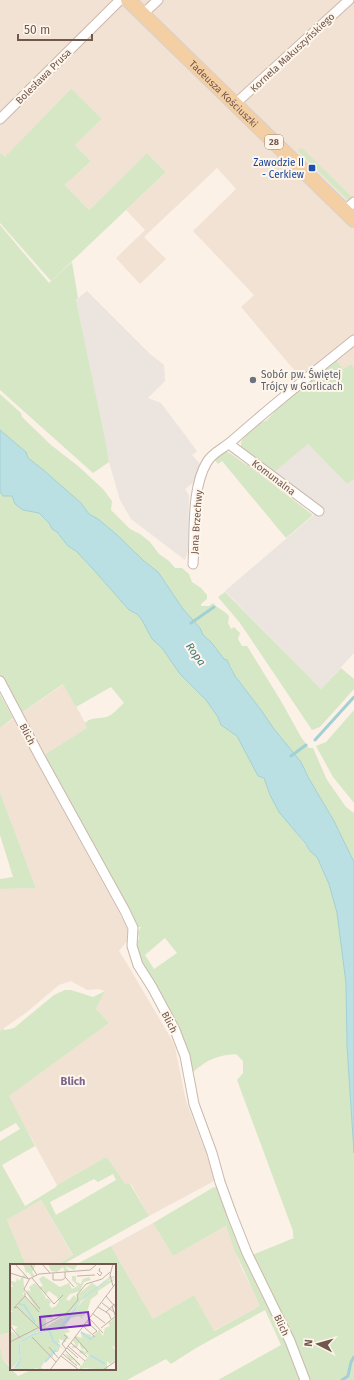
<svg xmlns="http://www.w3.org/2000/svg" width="354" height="1380" viewBox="0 0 354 1380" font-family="'Fira Sans',sans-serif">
<rect width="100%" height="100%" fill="#fbf1e6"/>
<path fill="#f2e2d4" d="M0 0H354V368L351 364 343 369 331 353 300 377 241 307 254 295 193 231 236 189 217 168 144 237 166 259 140 284 116 258 145 230 126 210 166 172 147 153 89 210 65 185 91 161 75 145 102 119 4 157 0 153Z
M64 684 88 728 36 761 127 927 129 936 127 941 119 951 126 962 172 1040 175 1047 186 1101 216 1180 149 1216 131 1184 125 1185 109 1160 106 1157 57 1185 8 1096 109 1023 96 1009 105 991 98 989 87 990 71 981 59 985 27 1012 0 1031V889L36 888 0 792V728Z
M41 1200 73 1256 55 1265H26L7 1220Z
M153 1223 173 1256 226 1226 242 1269 261 1306 213 1331 194 1295 153 1319 111 1246Z
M11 1332V1367L3 1360 0 1346V1335Z"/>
<path fill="#ebe4df" d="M87 291 150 354 164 365 165 381 148 398 161 403 197 451 192 455 200 464 195 481 185 489 189 495 188 551 185 560 131 519 120 500 109 462 105 438 76 300Z
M308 444 347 484 354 479V653L321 689 225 591 321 509V505L273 472Z"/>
<path fill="#d6e7c5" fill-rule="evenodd" d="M71 89 102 119 75 145 91 161 65 185 89 210 147 153 166 172 51 281 0 223V153L5 157Z
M299 148 303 149 353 198 354 197 351 203 299 152Z
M0 225 49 283 72 262 78 298 76 300 105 438 109 462 93 473 0 390Z
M336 359 343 369 351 364 354 368V479L347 484 308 444 274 472 241 448V442L245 436 256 425 267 420 278 408Z
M0 394 21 413 22 417 51 445 78 466 103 489 112 501 111 510 130 529 140 534 150 542 159 554 169 561 175 568H182L189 574 192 582 201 588 207 595V599L201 604V606H209L213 603C218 609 224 610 229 616L228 623 231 629 234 627 240 633 238 639 242 646H247L281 701 301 737 309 748H313L327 780 346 807 354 813V862L334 821 308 777 301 762 274 729 261 710 235 676 231 666 224 659 211 642 203 635 200 628 183 609 158 572 144 561 116 534 98 519 89 514 81 503 41 468 28 458 26 452 0 430Z
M224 451C230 451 242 463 249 466L313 515 286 538 222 461 218 464 215 460 220 453Z
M0 492 3 496H12L15 504 23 510 39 513 49 523 52 529 57 532 68 546 76 551 93 569 129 610 137 614 142 620 152 639 162 648 180 674 206 700 218 717 221 725 237 736 258 776 264 778 270 795 289 823 310 851 317 857 329 884 337 913 346 983 347 1046 354 1153V1380H309L281 1311 260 1274 252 1255 294 1238 293 1237V1231L237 1080 243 1073V1061L236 1054C215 1056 209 1059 193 1072L187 1047 180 1030 167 1008 162 995 153 985 139 959 135 943 139 939 138 932 141 927H135L41 757 87 728 85 723C91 717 98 719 106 717 112 716 119 707 124 703L111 687 76 707 63 684 20 714 0 677ZM165 938 177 953 154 969 145 955Z
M225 592 321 689 341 668 354 679V689L320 727 312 730 240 623 218 597Z
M0 694 13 718 0 728Z
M354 710V803L333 777 316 746 326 742Z
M0 792 36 888 0 889V879L13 877 0 835Z
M65 990H71L93 997 105 991 96 1009 109 1023 9 1096 35 1146 2 1165 25 1206 56 1187 57 1185 106 1157 109 1160 125 1184H130L149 1216 62 1265 60 1263 73 1255 41 1200 7 1220 26 1265H11V1332L0 1335V1141L20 1129 16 1123 0 1132V1031L3 1029 5 1030 14 1028 54 995ZM113 1174 116 1180 56 1215 50 1202 94 1179 98 1182Z
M214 1187 218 1188 250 1270 285 1343 301 1380H218L281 1345 265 1310 196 1348 171 1364 166 1359 127 1380H0V1346L3 1360 18 1376 33 1369H115V1265H75L111 1246 153 1319 194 1295 214 1331 260 1306 234 1249 226 1226 173 1256 153 1223Z"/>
<path fill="#bbe0e3" stroke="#a2d0d4" d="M0 430 26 452 28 458 41 468 81 503 89 514 98 519 116 534 144 561 158 572 183 609 200 628 203 635 211 642 224 659 227 660 235 676 261 710 274 729 301 762 308 777 334 821 354 862V1153L347 1046 346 983 337 913 329 884 317 857 310 851 305 843 279 812 270 795 264 778 258 776 237 736 221 725 218 717 206 700 180 674 162 648 152 639 142 620 137 614 129 610 93 569 76 551 68 546 57 532 52 529 49 523 39 513 23 510 15 504 12 496H3L0 492Z"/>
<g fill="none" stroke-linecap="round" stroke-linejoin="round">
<path stroke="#a2d0d4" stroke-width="3" d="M191 623 214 607
M315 740 354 697
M291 756 306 745
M342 1380 348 1376 351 1362 354 1357"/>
<g stroke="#cbb8ad" stroke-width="11">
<path id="street" d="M143 14 158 0
M235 104 349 0
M0 119 120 0
M344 211 354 202
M229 444 319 511
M193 564C195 534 191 488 207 462 212 453 224 448 232 441 271 406 313 373 354 340
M0 681 40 757 125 911 133 928 132 946 138 965 152 987 175 1030 185 1056 194 1104 212 1153 220 1182 232 1215 247 1253 290 1341 305 1380"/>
</g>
<g stroke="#d8d0cd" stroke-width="16">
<g id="primary">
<path id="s1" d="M128 0 354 220"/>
</g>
</g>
<use href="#street" stroke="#fff" stroke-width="9"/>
<use href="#primary" stroke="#f4cfa3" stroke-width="14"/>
</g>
<rect fill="#1a4fb4" stroke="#fef5eb" stroke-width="1.5" x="308" y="164" width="8" height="8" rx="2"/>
<circle fill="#6b7280" stroke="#fef5eb" stroke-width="1.5" cx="253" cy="380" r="4"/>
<g text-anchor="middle" stroke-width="4" stroke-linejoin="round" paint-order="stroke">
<rect fill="#fef5eb" stroke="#9c867c" stroke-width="1" x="265" y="135" width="18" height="14" rx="3"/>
<g font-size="9" font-weight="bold" fill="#72574c">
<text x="274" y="145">28</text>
</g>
<g font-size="10" fill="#72574c" stroke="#fef5eb">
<text transform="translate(292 52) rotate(-43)" y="4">Kornela Makuszyńskiego</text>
<text transform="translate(43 76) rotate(-45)" y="4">Bolesława Prusa</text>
<text dy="4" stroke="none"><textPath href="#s1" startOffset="134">Tadeusza Kościuszki</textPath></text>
<text transform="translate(274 477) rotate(37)" y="4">Komunalna</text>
<text transform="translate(196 522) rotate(-86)" y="4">Jana Brzechwy</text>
<text transform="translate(28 734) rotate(63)" y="4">Blich</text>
<text transform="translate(170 1022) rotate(63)" y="4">Blich</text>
<text transform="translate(282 1325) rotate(65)" y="4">Blich</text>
</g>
<g font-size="10" fill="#164399" stroke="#fef5eb" text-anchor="end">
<text x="304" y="166">Zawodzie II<tspan x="304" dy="12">- Cerkiew</tspan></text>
</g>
<g font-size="10" fill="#5b616d" stroke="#fef5eb" text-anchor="start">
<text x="261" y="378">Sobór pw. Świętej<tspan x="261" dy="12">Trójcy w Gorlicach</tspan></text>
</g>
<g font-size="11" font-style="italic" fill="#45787d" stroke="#fef5eb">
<text transform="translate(196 654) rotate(55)" y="4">Ropa</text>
</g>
<g font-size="11" font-weight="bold" fill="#7c648e" stroke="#fef5eb">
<text x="73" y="1085">Blich</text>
</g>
</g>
<g transform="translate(10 1264)">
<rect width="106" height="106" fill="#fbf1e6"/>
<path d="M10 0H26L22 8 25 12 22 13 18 8 16 9 14 2 10 7 14 2ZM38 0H68L64 6 55 2 59 7 55 8 53 3 47 8 41 7ZM14 10 17 14 13 13 15 29H12L26 45 16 28 18 26 21 28 19 23 25 19 29 23 33 22 29 15 33 12 50 23 59 19 62 25 68 22 62 16V12H66V18L71 20 73 15 79 13 81 16 74 18 70 27 60 30 56 35 59 37 64 31 68 36 67 31 82 19 88 23 100 12 106 13 96 16 88 24 74 33 49 63 21 70 12 76 8 82 10 96 0 106V69L3 68 8 73 5 65 8 63 2 61 3 65 0 61V48H3L0 45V23H3L0 17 6 18 7 14 9 17ZM33 25 35 31 39 27 47 33 49 37 46 42 42 44 39 41 41 38 37 34 34 36 36 34 31 26ZM43 49 47 53 52 51 54 55 52 53 36 63V54L44 56 41 51ZM106 15 88 27V30L81 35 77 48 72 47 76 51 72 52 73 55 69 52 61 54 55 62 60 68 55 69 60 75H56L57 76 53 80 54 77 49 75 50 79H46L55 86 50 83 48 88H43V93L40 91 35 97 31 103 33 106 25 104 24 106H4L11 97 10 79 22 72 51 63 75 34 96 17ZM104 54 106 57V84L101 81 106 87V96L100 100 97 97V106L74 104 70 106V102L67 100 64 96H60L54 88 64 94 71 102 79 91 69 89 71 85 75 88 76 86 71 84 69 78 67 84H62L63 81H66L63 77 66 72 72 74 71 68 81 71V74L89 66 93 72 95 64 100 62 98 58 102 57Z" fill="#d6e7c5" fill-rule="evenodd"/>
<path d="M106 13 96 17 71 37 59 56 51 63 22 72 10 79 11 97 8 102 2 106 10 96 8 82 12 76 22 70 49 63 74 33 96 16Z" fill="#bbe0e3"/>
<path fill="none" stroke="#bbe0e3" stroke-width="2" d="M9 40 14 41 25 58M39 65 43 77 50 82M71 68 80 75 84 72M80 91 95 100M35 98 46 86"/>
<path fill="none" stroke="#c4b3a8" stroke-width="1" d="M5 0 18 14M20 0 27 11M32 0 40 9M103 0 100 11 103 22M55 8V13L64 23M0 9 19 15 29 10 80 6 87 0M43 9V16H52L55 14M87 9 90 12 92 9 89 7 90 4M67 12 85 11M20 14 14 25 30 45M22 14 44 40 53 31M15 29V32L29 48M15 32 4 44 7 43 30 65M96 32 106 44M92 39 104 48M102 42 106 54M88 43 99 50 101 55M96 48 106 39M83 50 95 59M79 54 93 69M77 58 87 67 83 70M0 62 10 74M73 62 85 73M91 64 106 52M54 71 57 73 52 80 56 85M22 73 46 98M65 73 78 88M0 78 57 49 68 36 67 31 76 20 92 15 100 8M61 79 77 93M58 82 75 97M39 83 49 95M57 84 68 94M55 86 70 101M53 90 67 102M51 92 69 106M40 106 106 19M93 106 106 97"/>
<path fill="#7b2cbf" fill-opacity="0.15" stroke="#7b2cbf" stroke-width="2" d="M78 48 80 61 31 66 30 53Z"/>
<rect width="106" height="106" fill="none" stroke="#72574c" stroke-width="2"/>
</g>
<g transform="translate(318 1344) rotate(276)" stroke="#fef5eb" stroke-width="3" paint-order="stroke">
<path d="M0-3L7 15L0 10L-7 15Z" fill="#72574c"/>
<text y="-6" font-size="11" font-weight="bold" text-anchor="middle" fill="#72574c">N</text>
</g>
<path d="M18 34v6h74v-6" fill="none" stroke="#72574c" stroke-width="2"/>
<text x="24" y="34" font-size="12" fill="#72574c" stroke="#fef5eb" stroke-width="3" paint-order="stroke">50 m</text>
</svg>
